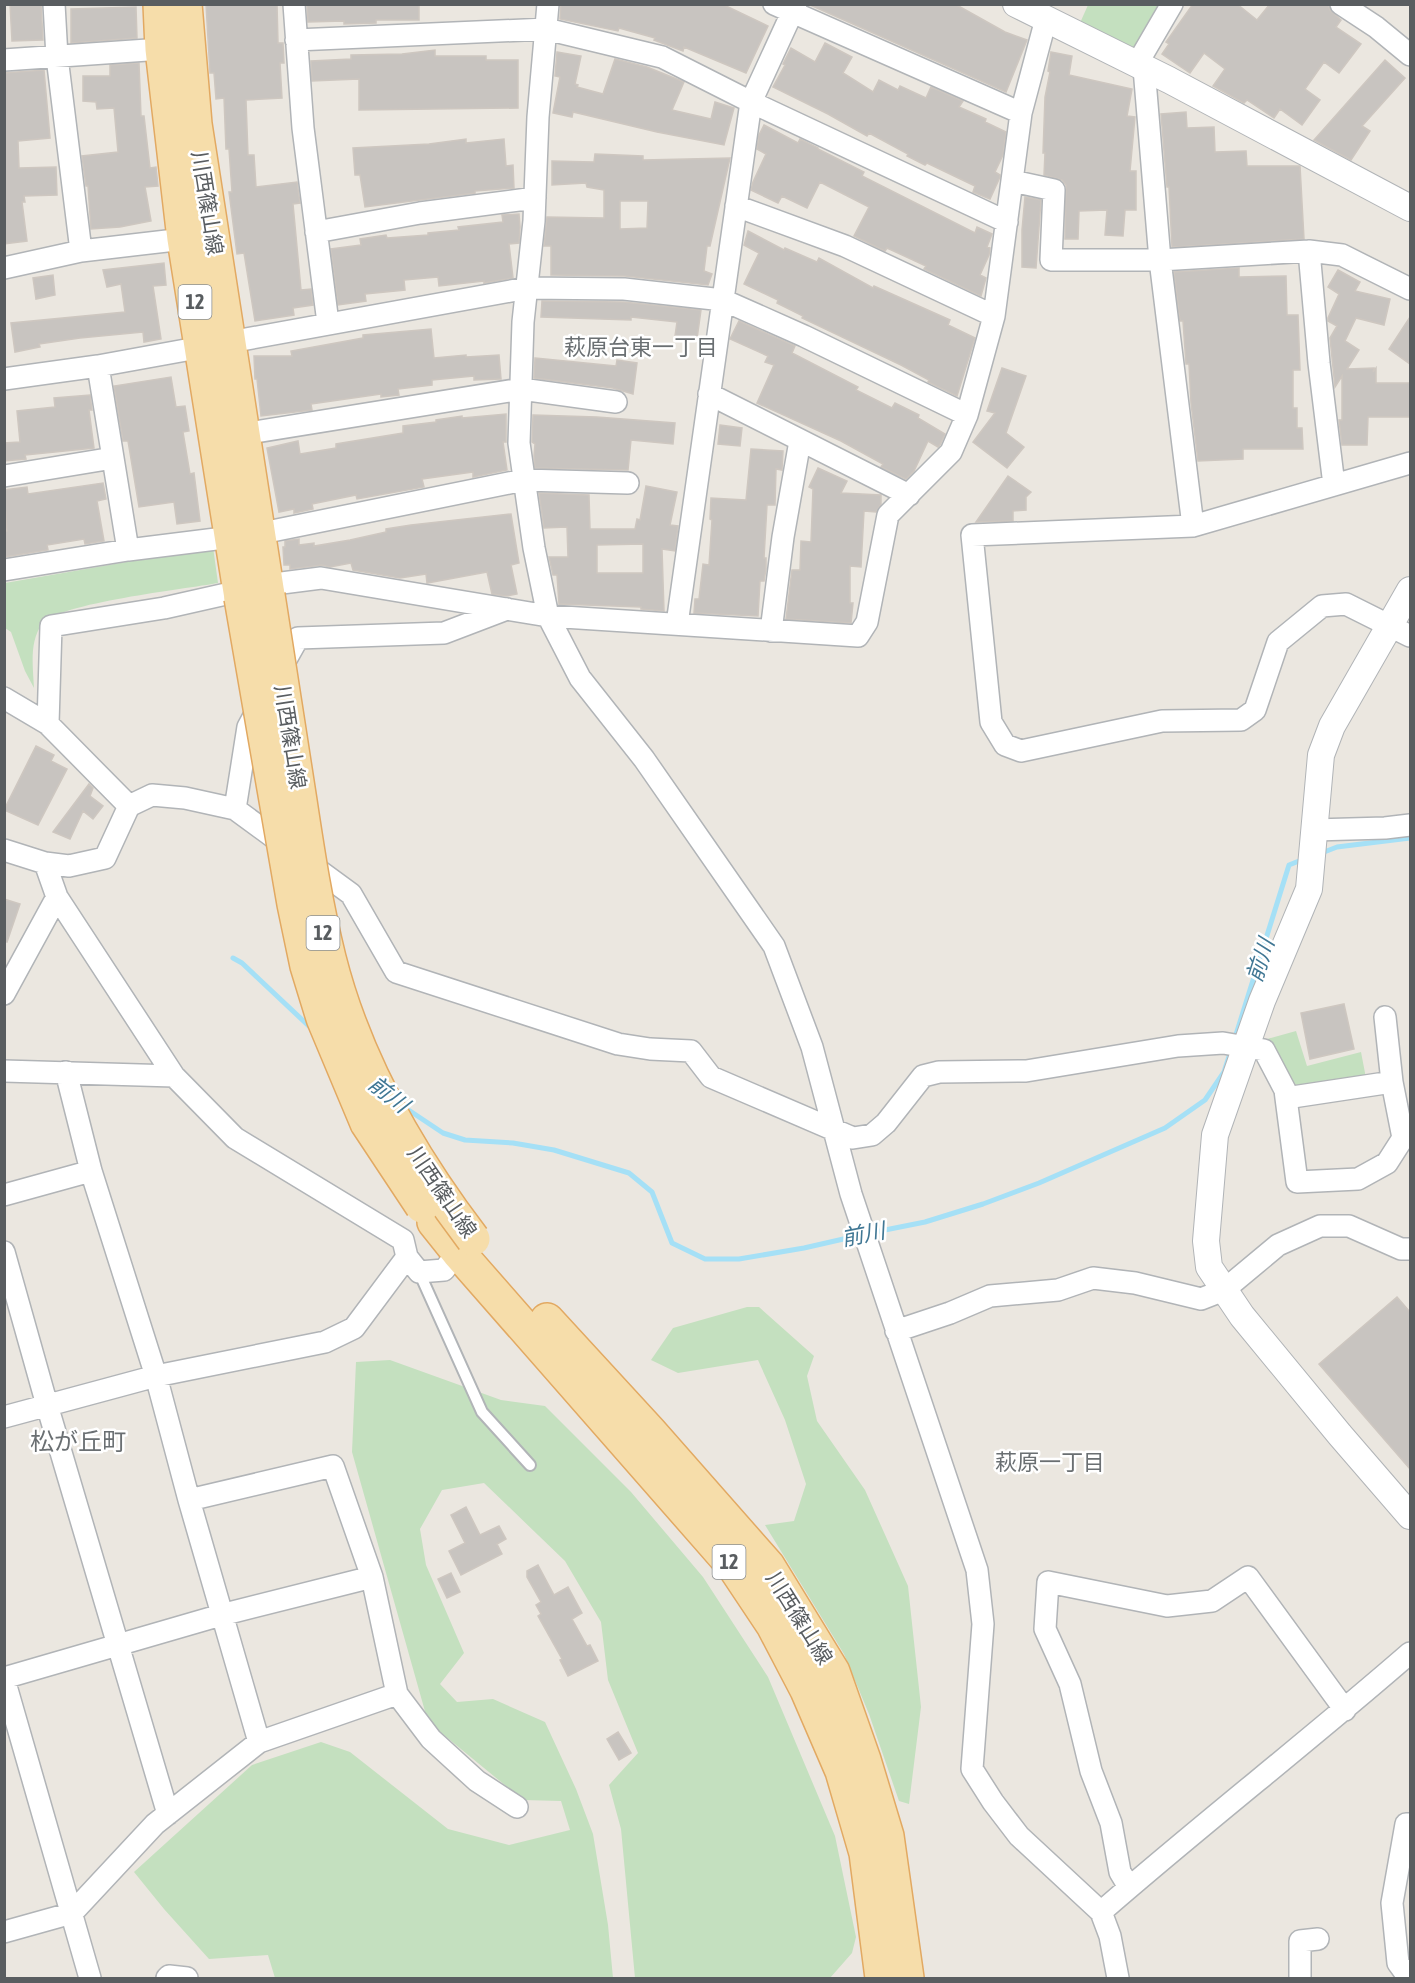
<svg xmlns="http://www.w3.org/2000/svg" width="1415" height="1983" viewBox="0 0 1415 1983" font-family="'Asap Condensed','Noto Sans JP',sans-serif">
<rect width="100%" height="100%" fill="#ebe7e0"/>
<path fill="#c4e0bf" d="M1088 5H1158L1131 52 1080 23Z
M213 547 218 583C186 589 58 603 42 624 29 642 33 667 34 688L25 671 11 632 5 628V583Z
M1296 1031 1307 1066 1361 1052 1366 1078 1302 1091 1287 1075 1267 1039Z
M747 1307H759L814 1356 807 1376 817 1421 865 1490 908 1586 921 1707 909 1804 899 1801 869 1714 844 1654 765 1525 794 1521 806 1484 785 1420 758 1360 678 1373 651 1360 673 1328Z
M390 1360 501 1400 545 1406 631 1492 703 1577 768 1677 835 1836 856 1937 852 1953 830 1978H635L621 1829 609 1785 638 1753 608 1680 601 1622 565 1561 484 1483 442 1490 420 1529 426 1565 464 1653 440 1684 457 1702 493 1699 545 1722 576 1789 593 1834 608 1925 613 1978H275L268 1955 209 1959 164 1909 134 1872 252 1765 321 1742 350 1752 448 1829 509 1845 570 1830 561 1801 523 1800 428 1722 352 1452 356 1362Z"/>
<g fill="none" stroke-linecap="round" stroke-linejoin="round">
<path stroke="#a5e0f6" stroke-width="5" d="M1319 854 1337 847 1410 838
M233 958 242 963 312 1029
M1234 1041 1289 865 1304 859
M404 1107 443 1133 465 1140 513 1143 554 1150 629 1173 652 1192 672 1243 705 1259H739L804 1248 861 1235
M870 1233 925 1222 983 1204 1039 1183 1165 1128 1205 1100 1224 1072 1231 1050"/>
</g>
<path fill="#c8c4c0" stroke="#cec7c0" stroke-width="1.5" fill-rule="evenodd" d="M10 4H41L43 40 12 41Z
M206 4H277L278 43H283L284 63H280L282 98 246 100 248 155H254L256 187 297 182 300 203 293 204 301 290 311 289 313 305 293 308 294 315 255 321 244 253 237 254 229 192H232L229 149H226L224 98 216 99 214 73H210Z
M307 4H419V20H376V23L344 24V21L308 22Z
M561 4H722L768 26 746 73 684 47 683 51 654 40 655 38 619 28 618 31 560 19Z
M808 4H955L1005 32 1027 40 1006 92Z
M1193 4H1237L1257 20 1270 4H1328L1330 10 1341 20 1336 27 1361 44 1339 73 1324 62 1305 89 1320 100 1302 125 1280 109 1274 118 1247 100 1244 103 1213 86 1225 69 1204 53 1190 73 1162 54 1169 44 1166 42Z
M136 7 137 38 71 43V9Z
M825 43 852 57 843 73 873 92 879 80 898 90 900 86 926 98 931 87 963 101 959 107 986 119 985 122 1006 132 1003 155 995 172 1000 175V177L990 199 973 192 975 186 927 163 925 165 907 156 908 154 869 133 867 136 828 114 773 87 785 65 783 64 791 48 815 62Z
M435 50V56H486V60H518V108L359 110V79L312 81 311 61 351 59V55L402 54Z
M557 52 581 56 575 84 578 85 577 87 603 94 615 59 647 67 684 82 672 110 711 119 715 102 734 108 724 145 657 132 573 112 572 117 553 113 560 77 555 76Z
M1051 52 1072 56 1069 75 1132 89 1127 116 1135 117 1130 171H1136V210H1125L1123 236 1105 235 1107 210 1079 211 1078 239H1065L1066 185 1062 180 1044 175 1045 153H1043L1045 97 1050 72 1048 71Z
M1385 60 1405 78 1362 126 1370 131 1351 160 1314 140Z
M139 63 141 116H144L150 168 156 167 158 186 145 187 151 221 120 227 91 229 88 186H86L82 156 118 152 114 108 97 109 96 102 83 101V76H110V65Z
M44 70 50 138 18 141 19 168 56 167 57 195 24 196 25 202H22L27 241 4 244V73Z
M1186 112 1187 128 1214 127 1215 152 1246 151 1247 166H1300L1304 239 1172 247 1169 187H1167L1161 114Z
M764 125 798 143 800 139 818 148V149L864 172 862 176 975 233 977 227 992 234 987 247 990 248 989 255 980 275 986 278 981 296 924 269 926 266 887 248 885 251 854 236 869 207 820 182 807 208 782 196 778 203 751 190 753 182 766 154 757 149 759 135Z
M466 139V143L504 139 506 166 513 165 514 188 475 191V193L365 207 360 175H355L353 148 429 144Z
M595 154 643 156V160L730 158 710 246H707L704 271 712 274 708 285 625 276 551 275V246H544L547 217 604 218V190L587 187 586 183 552 185V161L594 162ZM620 201H648L647 228 620 229Z
M1025 197 1041 200 1036 268 1022 267V230Z
M519 214 520 227 519 243 509 244 513 278 484 283V281L439 286 438 277 404 280 405 290 365 294 366 301 338 305 331 249 361 245 360 239 386 235 387 238 428 235V233L459 230 458 227 503 222 502 215Z
M748 231 784 250 785 248 817 262 819 258 873 288 874 286 950 320 948 325 975 338 957 396 928 382 929 380 901 365 802 318 803 316 777 303 778 300 744 284 759 253 744 245Z
M164 263 166 285 153 286 161 339 144 342 143 332 80 338 39 344 40 347 15 352 11 323 125 312 121 284 107 287 103 270Z
M1239 268V277L1286 276 1287 315H1298L1300 370H1293V408H1297V428H1302L1303 449H1243V459L1198 461 1191 403 1189 364H1186L1183 321H1180L1174 272Z
M1338 270 1360 282 1355 291 1390 299 1384 325 1356 318 1345 341 1359 350 1347 369 1374 368 1373 372 1376 368V383H1410V417H1368L1367 445H1342L1339 420H1342V376L1335 387 1330 338 1337 326 1328 321V318L1339 294 1328 287Z
M53 275 55 295 36 299 33 278Z
M542 301 623 302 701 310 697 339 675 336 677 322 631 317V320L541 317Z
M1410 317V364L1389 349Z
M739 321 795 346 792 353 858 387 856 390 892 408 895 403 919 415 918 418 945 434 940 445 938 447 928 441 914 471 906 479 881 467 883 464 841 441 757 403 774 365 765 362 768 356 730 339Z
M431 329 434 358 466 355V357L499 355 501 379 474 380V376L432 380V385L398 389 399 395 381 397V394L311 404 312 410 261 416 257 379H255L254 356H292L291 351 363 338V335Z
M535 358 616 366 617 360 637 363 633 394 613 388 534 378Z
M1002 368 1026 376 1006 433 1024 447 1007 468 973 442 995 413 987 411Z
M171 377 176 407 185 406 189 431 183 432 190 474 194 473 200 521 177 524 174 502 139 507 128 441H123L114 386Z
M90 395 92 410H89L94 448 25 455 26 459 4 461V443L20 442 17 411 55 407 54 398Z
M506 414V442H503L507 470 473 477V472L422 479 424 487 357 499 356 495 312 504 313 509 294 513V509L279 512 267 448 298 441 300 454 336 448V444L403 433V426L436 422V420L462 416V418Z
M533 415 597 417 675 423 673 444 631 440 628 470 535 468 534 456 535 444 532 442Z
M720 425 742 428 740 446 718 444Z
M751 449 783 451 782 470 776 469 775 505H767L764 558H766V569L764 581H760L758 616 694 613 695 599H699L703 564 709 565 712 520 710 519 711 498 746 500Z
M818 468 847 481 841 493 881 495V504L876 512 864 511 861 567 850 566V603H853L851 623 786 619 792 570H800L801 541 811 542 813 489 809 487Z
M1008 476 1031 492 1026 497V510L1013 511V521L976 522Z
M103 483 106 499 97 501 104 541 85 544 84 539 47 545 48 550 4 557V532L7 531 4 490 27 487 28 494Z
M646 486 677 492 670 525 678 526 675 551 662 549 664 611 641 609V607L559 604 557 575H553L549 557H568L567 527 544 528 539 493 589 495 590 529H635L637 519 640 520ZM643 544V573H597V545Z
M511 514 519 563 511 565 517 594 507 596 492 594 487 572 427 583 426 574 400 578 353 570 351 563 330 567 322 565 290 569V565H284L283 547H285V541L299 539V545L314 543V546L350 540 386 532V529L411 525Z
M36 746 54 755 51 761 67 769 38 825 4 810Z
M89 784 93 788 90 796 103 806 93 819 83 811 70 839 53 832Z
M4 899 20 904 7 942 4 941Z
M1344 1004 1354 1049 1310 1059 1301 1013Z
M1397 1297 1410 1312V1469L1319 1364Z
M466 1507 480 1535 499 1526 506 1539 497 1544 502 1554 461 1575 449 1551 465 1543 451 1515Z
M538 1565 554 1595 568 1587 582 1613 572 1619 587 1646 590 1645 598 1661 568 1676 560 1660 562 1659 538 1616 541 1614 536 1605 541 1602 527 1577V1571Z
M451 1573 460 1592 447 1598 438 1579Z
M618 1732 631 1753 619 1760 607 1739Z"/>
<g fill="none" stroke-linecap="round" stroke-linejoin="round">
<g stroke="#b1b4b7" stroke-width="14">
<path id="service" d="M419 1272 482 1412 530 1465"/>
</g>
<g stroke="#b1b4b7" stroke-width="24">
<path id="minor" d="M54 4 57 57 81 251 184 239
M294 4 303 128 328 323
M548 4 538 117 534 221 523 322 519 443 534 548 548 616 580 678 644 759 774 946 812 1047 851 1194 977 1570 983 1624 972 1769 993 1802 1019 1836 1101 1912 1110 1936 1118 1978
M774 4 1021 113
M1341 4 1376 27 1410 55
M296 40 546 29 662 57 751 102 1007 222
M4 60 162 49
M1137 64 1172 4
M1144 68 1160 260 1193 526 1410 463
M1012 181 1054 190 1051 260H1160L1309 251 1342 255 1410 289
M736 206 845 246 994 316
M316 232 420 213 535 198
M1309 251 1319 363 1334 485
M4 268 81 251
M98 366 128 550
M4 379 98 366 527 288 624 289 723 300 804 336 967 415 994 316 1021 113 1046 19
M709 394 909 495
M243 434 521 389 616 402
M4 476 113 458
M1193 526 972 535 991 722 1005 745 1021 751 1162 721 1241 720 1255 710 1278 642 1322 606 1346 604 1410 636
M257 534 524 480 628 483
M4 570 128 550 232 537
M677 624 751 102 796 4
M771 631 783 537 800 441
M280 670 298 638 444 633 507 609
M4 698 48 724
M260 705 248 727 235 809 351 894 396 972 618 1044 650 1049 691 1051 711 1077 853 1138 872 1135 886 1123 923 1076 939 1072 1026 1071 1178 1046 1223 1043 1264 1050 1285 1090 1286 1098 1297 1182 1358 1179 1387 1163 1403 1138 1392 1082 1286 1098
M129 806 152 795 185 798 235 809
M1314 830 1385 828 1410 825
M4 850 45 863 69 866 105 858 129 806 48 724 51 626 164 608 266 585 321 578 548 616 858 636 867 622 888 515 951 452 967 415
M45 863 57 897 174 1076
M4 994 57 897
M1385 1017 1392 1082
M4 1071 174 1076 235 1138 403 1240 407 1257 419 1272 444 1270 458 1252 465 1245
M66 1072 91 1171 156 1376 189 1500 259 1742
M4 1195 91 1171
M4 1252 47 1405 168 1814
M896 1331 950 1313 990 1296 1058 1290 1093 1278 1135 1283 1201 1299 1224 1290 1278 1245 1320 1226H1349L1401 1249H1410
M4 1417 156 1376 325 1342 354 1328 407 1257
M189 1500 333 1466 372 1577
M4 1678 221 1615 372 1577 397 1694 259 1742 155 1824 72 1913 4 1932
M4 1679 90 1978
M397 1694 431 1739 477 1781 517 1807
M1129 1887 1120 1872 1111 1823 1091 1771 1070 1684 1045 1629 1048 1582 1167 1606 1212 1601 1248 1577 1345 1710
M1101 1912C1203 1823 1309 1741 1410 1653
M167 1978 169 1976 187 1978
M1300 1978V1941L1318 1939
M1409 1978 1398 1963 1392 1903 1406 1824H1410"/>
</g>
<g stroke="#b1b4b7" stroke-width="28">
<path id="tertiary" d="M1016 4 1169 80 1410 208
M1410 590 1332 726 1321 755 1309 889 1262 1001 1215 1135 1206 1241 1209 1267 1242 1316 1340 1435 1410 1516"/>
</g>
<g stroke="#e2a962" stroke-width="36">
<path id="primary" d="M160 4 162 49 184 239 241 598
M185 4 195 124 268 595
M434 1222 458 1252 735 1568 773 1625 807 1690 842 1771 866 1853 882 1978
M547 1320 650 1432 768 1566 833 1672 864 1760 887 1836 907 1978"/>
</g>
<use href="#service" stroke="#fff" stroke-width="10"/>
<use href="#minor" stroke="#fff" stroke-width="21"/>
<use href="#tertiary" stroke="#fff" stroke-width="26"/>
<use href="#primary" stroke="#f6ddaa" stroke-width="33"/>
<g stroke="#e2a962" stroke-width="36" stroke-linecap="butt">
<path id="primary-bridge" d="M268 595C279 664 289 733 300 801 308 854 316 906 329 958 355 1061 409 1155 473 1239
M241 598 294 904 307 966 323 1018 367 1123 422 1206"/>
</g>
<use href="#primary-bridge" stroke="#f6ddaa" stroke-width="33"/>
</g>
<g text-anchor="middle" stroke-width="5" stroke-linejoin="round" paint-order="stroke">
<g fill="#fff" stroke="#8b8e90" stroke-width="1.5">
<rect x="178.5" y="285" width="33" height="34" rx="4.5"/>
<rect x="306.5" y="916" width="33" height="34" rx="4.5"/>
<rect x="712.5" y="1545" width="33" height="34" rx="4.5"/>
</g>
<g font-size="20" font-weight="bold" fill="#595d60">
<text x="195" y="309">12</text>
<text x="323" y="940">12</text>
<text x="729" y="1569">12</text>
</g>
<g font-size="21" fill="#595d60" stroke="#fff">
<text transform="translate(207 203) rotate(81)" y="7">川西篠山線</text>
<text transform="translate(290 737) rotate(81)" y="7">川西篠山線</text>
<text transform="translate(442 1192) rotate(56)" y="7">川西篠山線</text>
<text transform="translate(799 1618) rotate(58)" y="7">川西篠山線</text>
</g>
<g font-size="22" fill="#6a6f72" stroke="#fff">
<text x="641" y="355">萩原台東一丁目</text>
<text x="1050" y="1470">萩原一丁目</text>
</g>
<g font-size="22" font-style="italic" fill="#407794" stroke="#fff">
<text transform="translate(1260 960) rotate(-72)" y="8">前川</text>
<text transform="translate(389 1094) rotate(38)" y="8">前川</text>
<text transform="translate(863 1234) rotate(-11)" y="8">前川</text>
</g>
<g font-size="24" fill="#6a6f72" stroke="#fff">
<text x="78" y="1450">松が丘町</text>
</g>
</g>
<rect width="1415" height="1983" fill="none" stroke="#595d60" stroke-width="12"/>
</svg>
